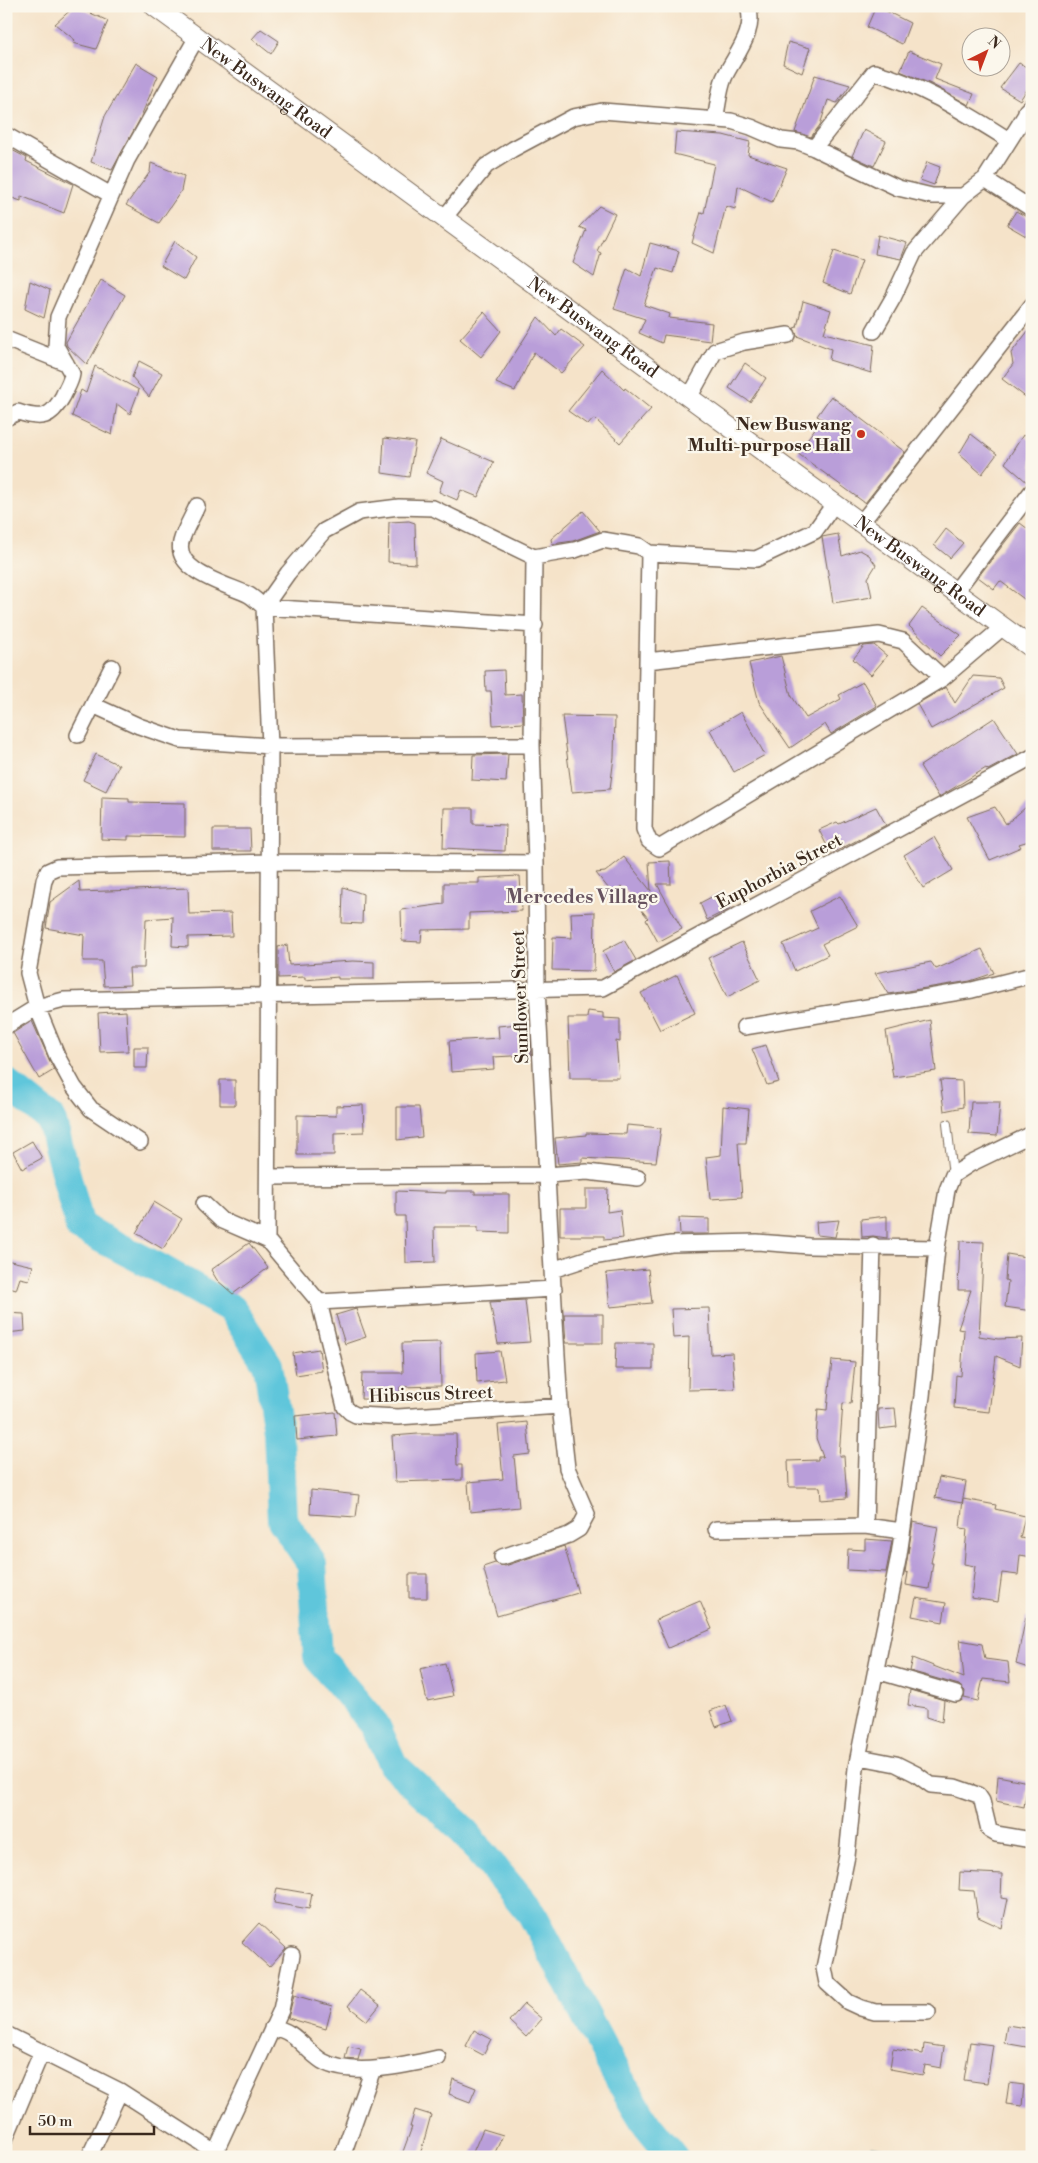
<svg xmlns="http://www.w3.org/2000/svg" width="1038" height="2163" viewBox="0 0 1038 2163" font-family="'Libre Bodoni',serif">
<rect width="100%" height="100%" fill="#fbf7ec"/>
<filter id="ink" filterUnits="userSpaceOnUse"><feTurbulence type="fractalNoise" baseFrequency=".02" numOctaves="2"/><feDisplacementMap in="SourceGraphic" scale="10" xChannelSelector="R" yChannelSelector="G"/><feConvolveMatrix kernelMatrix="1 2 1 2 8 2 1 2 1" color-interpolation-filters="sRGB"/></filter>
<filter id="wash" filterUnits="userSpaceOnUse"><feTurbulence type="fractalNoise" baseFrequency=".0096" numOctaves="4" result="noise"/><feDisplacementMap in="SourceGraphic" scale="20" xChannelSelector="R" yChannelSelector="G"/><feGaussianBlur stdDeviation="1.12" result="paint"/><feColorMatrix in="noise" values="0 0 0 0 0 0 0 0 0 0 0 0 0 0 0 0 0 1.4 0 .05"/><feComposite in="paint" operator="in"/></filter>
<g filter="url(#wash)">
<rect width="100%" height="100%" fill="#f5e3c9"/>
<path fill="#5ec6db" stroke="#4c787c" d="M871 2146 922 2156V2157H868Z"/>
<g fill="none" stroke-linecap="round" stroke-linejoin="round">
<path stroke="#5ec6db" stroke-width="30" d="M6 1083 51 1119 80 1227 159 1268 232 1309 268 1365 278 1431 282 1520 312 1564 318 1657 375 1725 393 1765 458 1825 532 1914 614 2070 647 2125 673 2157"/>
</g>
<g id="blocks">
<path fill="#b99ed9" d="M75 6 108 21 96 49 73 43 75 40 55 24Z
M876 6 910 23 902 44 867 27Z
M261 29 279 41 271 54 252 39Z
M788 42 810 48 802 73 783 64Z
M909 51 941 64 935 79 974 94 969 105 931 84 900 71Z
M136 63 158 76 139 121 112 170 91 162 105 116Z
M1019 63 1032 70V82L1020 100 1000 88Z
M815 75 850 85 837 103 828 100 820 125 811 137 795 132Z
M864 130 886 141 874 166 852 156Z
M676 132 723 135 750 142 748 155 787 168 772 202 738 186 735 209 726 206 714 253 692 243 701 212 704 213 714 164 674 154Z
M6 147 27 158 26 161 73 184 64 213 21 196V201L6 196Z
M927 162 940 167 934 185 920 180Z
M151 163 184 176 181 191 159 223 126 205 150 172Z
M599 206 615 214 597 251 601 253 594 277 573 263 586 230 579 227Z
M1016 211 1032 220V226L1026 236 1007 225Z
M878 235 907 243 901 259 875 254Z
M175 241 196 257 184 280 161 266Z
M650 243 679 251 673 273 657 268 644 305 670 314 669 318 712 323 710 341 664 335 662 343 639 333 645 319 614 309 627 268 641 276Z
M834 251 862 260 850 294 823 283Z
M101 280 125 295 87 365 67 346 66 342Z
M30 281 50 290 44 318 25 309Z
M803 301 831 310 824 333 874 345 871 373 829 360 831 349 797 336 794 328 797 327Z
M484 312 501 331 481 357 460 339Z
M538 317 556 336 561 329 585 347 561 373 534 352 515 391 496 383Z
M1032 326V402L1002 379 1013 364 1011 353Z
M139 361 162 373 149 397 132 377Z
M745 363 766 378 750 402 729 388Z
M95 366 139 390 130 414 117 404 112 435 72 416 81 390 86 393Z
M602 369 624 390 625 388 651 409 620 443 594 418 588 425 568 411Z
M831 396 905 452 865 503 797 453 822 419 817 416Z
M971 434 997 454 982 474 959 454Z
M1023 435 1032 442V482L1028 483 1005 463Z
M384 438 415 442 409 477 382 473Z
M441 439 494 462 478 497 461 490 457 500 439 492 443 481 426 473Z
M583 511 600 531 573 541 552 544 551 539Z
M409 521 415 523 416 564 388 562 389 522Z
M1020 523 1032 532V605L1000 581 994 589 978 577Z
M946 529 963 543 950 558 934 545Z
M838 534 842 556 860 550 869 555 876 565 868 578 872 597 833 603 822 537Z
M922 608 961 635 940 656 909 626Z
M874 645 887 656 871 675 853 659 864 646Z
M781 656 791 695 806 718 841 699 839 695 863 682 877 706 831 734 825 724 790 748 759 702 749 663Z
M504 670 505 695 522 694 523 723 493 725 491 691H486L485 671Z
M973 676 999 678 1004 688 931 729 917 704 946 687 955 703Z
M741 712 765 755 734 772 710 730Z
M562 716 615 717 614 757 610 789 572 792Z
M994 718 1018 754 988 770 986 768 939 797 920 766Z
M96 754 119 765 106 791 83 780Z
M508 754 506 782 472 780 473 755Z
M102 797 129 798V802L185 803V837L128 836V840L101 839Z
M1032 802V840L1019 844 1021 847 990 860 967 817 995 807 1006 824Z
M876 807 886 825 831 854 819 830 837 822 839 824Z
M444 808H473V824L506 825 505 851 443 848Z
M213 829H250L251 851H213Z
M934 837 953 870 923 888 904 855Z
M624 857 651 891 649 862 670 861 671 884H657L682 929 658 942 646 920 648 918 622 886 613 894 596 873 605 872Z
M520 876 522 911 469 913V929L422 930 421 942 402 941 401 910 444 904V883H479V878Z
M79 881 80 892 188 888 189 914 231 913 232 936 188 937V947L172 946 173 917 146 919 144 968H129L130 985 104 986 102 961H83L84 935 46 928 50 902Z
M343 887 363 894 362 924 342 923Z
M721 892 731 908 707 920 700 903Z
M840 896 858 926 822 944 828 955 795 971 783 944 818 928 810 911Z
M595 912 594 971 552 970 553 937 572 938 571 913Z
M624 940 636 960 614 972 603 951Z
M742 942 760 980 727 997 708 958Z
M287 945 289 965 353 961 374 962V979H338V977L305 980V977L278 978V947Z
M982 949 994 973 970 981 888 994 875 973 931 962 936 969Z
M677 975 695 1013 660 1030 641 993Z
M126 1011 128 1051 100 1052 98 1013Z
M588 1011 603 1013V1018L620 1019V1042L616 1041 619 1078H570L568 1018H587Z
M930 1020 936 1071 893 1077 886 1031Z
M32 1021 54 1070 39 1079 13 1033Z
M529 1023 531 1055 493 1057 494 1069 451 1072 449 1041 499 1038 498 1026Z
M766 1045 779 1082 767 1085 752 1049Z
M134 1047H148L147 1068H134Z
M220 1080H235V1105H220Z
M940 1080 962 1081 963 1107 944 1111Z
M971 1102H1000L997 1136 969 1134Z
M363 1105 364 1132 334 1133V1155H297V1115L336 1116V1106Z
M723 1106 749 1109 746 1143H738L742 1197 710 1199 706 1157 721 1155Z
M397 1107H419L422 1137 397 1140Z
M627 1125 661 1128 656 1162 582 1158V1162L558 1164 555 1138 586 1135V1133L626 1134Z
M32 1141 42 1158 22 1169 13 1152Z
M586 1189H608L607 1212 620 1210 623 1238 604 1240V1236H560V1208H586Z
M396 1191 446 1193V1191H475V1194H509V1233L478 1232V1227H434L435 1262 406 1263 405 1216H396Z
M154 1202 182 1219 163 1249 136 1233Z
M887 1216V1238L873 1236 862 1237 861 1219Z
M679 1218 709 1219V1234H680Z
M839 1220 835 1237 817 1235 816 1222Z
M960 1241 984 1242 979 1336 998 1339 1022 1338 1020 1366 996 1356 989 1412 954 1408 956 1375 961 1376 964 1330 958 1329 971 1290H958Z
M249 1243 268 1268 233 1294 217 1280 211 1270Z
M1007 1254 1032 1258V1311L1005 1307 1008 1281 1005 1280Z
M6 1260 33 1266 29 1280 20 1278 16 1290 6 1287Z
M648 1269 652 1303 610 1307 606 1273Z
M525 1300 530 1342 498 1344 490 1302Z
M709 1308 711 1354 732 1353 735 1389 688 1390 689 1337 673 1338 671 1309Z
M356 1309 366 1337 345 1344 336 1315Z
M6 1313 24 1314 25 1331 6 1333Z
M564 1314H603V1343H566Z
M440 1342 441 1386 400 1387V1400L361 1399 362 1373H403L402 1343Z
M616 1343H653V1369H615Z
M319 1349 322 1371 296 1375 293 1353Z
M500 1351 505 1380 477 1383 476 1353Z
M832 1360 855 1362 851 1404 843 1403 839 1456H844L847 1498 821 1500 820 1487H789L788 1461 818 1460V1457H823L816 1438 818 1409 827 1410Z
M895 1408 897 1427 879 1429 878 1409Z
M335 1412 337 1436 297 1440 295 1416Z
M527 1422 530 1454 514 1456 519 1507 470 1512 468 1482 503 1479 498 1425Z
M418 1434H456L457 1465H462V1480L395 1482 392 1436Z
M939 1477 966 1482 962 1503 935 1498Z
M311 1490 359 1495 356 1517 310 1514Z
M963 1499 996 1505 995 1509 1025 1516 1020 1538 1032 1540V1557L1020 1555 1018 1575 1002 1573 998 1602 971 1598 975 1566 964 1564 967 1529 960 1528Z
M913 1522 938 1527 931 1563H933L929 1589 906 1585 908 1573 905 1572Z
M865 1539 892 1541 886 1572 847 1570 848 1549 865 1550Z
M564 1546 578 1593 497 1616 483 1567 495 1563 505 1566Z
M409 1574H427V1598H409Z
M916 1598 946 1603 943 1622 912 1616Z
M700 1601 712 1629 668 1648 656 1620Z
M1026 1617H1032V1669L1016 1664Z
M960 1640 982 1644 985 1659 1008 1662 1010 1682 983 1679 978 1701 964 1698 965 1691 959 1685 910 1671 913 1658 964 1678Z
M445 1663 453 1696 427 1701 420 1669Z
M910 1690 944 1700 942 1722 927 1717V1708L908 1705Z
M726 1705 732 1721 716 1727 710 1711Z
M998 1776 1028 1782 1024 1807 996 1801Z
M960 1872 1002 1874 1001 1898 1008 1899 1002 1928 978 1917 974 1891 959 1890Z
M277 1888 312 1894 309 1909 274 1903Z
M259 1923 286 1948 269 1967 242 1942Z
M360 1990 380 2005 367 2021 348 2006Z
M294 1995 332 2006 326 2029 288 2018Z
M524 2004 542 2019 526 2037 509 2021Z
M1007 2025 1032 2029V2048L1004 2043Z
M474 2030 491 2039 483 2055 466 2046Z
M970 2042 993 2045 987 2083 964 2080Z
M924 2044 944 2047 941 2068 925 2065 923 2075 890 2069 893 2049 923 2054Z
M348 2046 361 2049 358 2060 345 2059Z
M453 2079 476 2088 470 2102 449 2094Z
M1009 2083 1024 2085 1022 2106 1006 2104Z
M415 2110 431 2115 422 2148 419 2157H401L412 2127H410Z
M483 2129 503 2135 493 2157H471Z"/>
</g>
</g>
<g filter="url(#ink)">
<use href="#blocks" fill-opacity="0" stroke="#7c6b5a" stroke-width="1"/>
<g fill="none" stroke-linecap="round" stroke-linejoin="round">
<g stroke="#7c6b5a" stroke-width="10">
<path id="service" d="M947 1124 953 1175"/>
</g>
<g stroke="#7c6b5a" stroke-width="18">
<path id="minor" d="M715 120C718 106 719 90 724 78 734 56 757 32 748 6
M6 135 111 195
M814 148 874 72C922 85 967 114 1009 140
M985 179 1026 114V111L1032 105
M444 218 486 166 513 149 573 117 602 111 731 121 751 127 781 140 799 142 814 148 898 188 932 196H963L985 179 1032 209
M874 331 893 298 914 253 963 196
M6 339 66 363
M690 396 715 351 744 342 788 335
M6 418 18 412C42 420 51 418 63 396 66 389 71 382 72 374L56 346 58 317 127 160 197 37
M197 506C192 518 184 530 181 542 174 572 229 585 249 595 254 598 259 603 264 607L535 625
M861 523 1032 305
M955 592 1032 491
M647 661 879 635 903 641 943 678 659 848 649 841 644 829 649 553
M943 678 1003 627
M93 705 139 726 180 740 270 746 532 745
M78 735 112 667
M6 1026 37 1007 64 1000 603 988 1032 757
M744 1027 972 990 1032 975
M140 1142 91 1109 74 1087 57 1056 37 1007 28 973 44 880 48 871 57 867 269 862 536 863
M268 1177 547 1175 587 1172 638 1178
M204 1204 221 1220 267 1240 319 1302 345 1407 350 1412 356 1415 398 1417 560 1406
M267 1240 270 746 264 607 288 573 324 531 359 512 399 507 433 508 534 557 575 550 603 540 639 546 649 553 756 559 815 531 834 504
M552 1270 592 1257 671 1244 757 1242 809 1246 937 1248
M319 1302 554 1289
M865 1526 873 1245
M716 1529 865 1526 902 1531
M502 1557 569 1535 579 1529 587 1514 567 1468 560 1406 552 1270 537 988 536 863 532 745 534 557
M877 1671 956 1694
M860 1757 896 1764 916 1774 931 1785 955 1787 978 1795 982 1801 989 1830 996 1834 1032 1840
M928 2012H875L861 2008 848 2002 827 1983 824 1968 847 1856 856 1768 899 1555 922 1396 937 1248 947 1190 953 1175 970 1164 1032 1134
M272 2028C295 2029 304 2050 322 2061 351 2078 408 2065 438 2058
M6 2034 120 2091 215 2152
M6 2137 42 2051
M89 2157 120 2091
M213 2157 281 2010 292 1955
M342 2157 373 2069"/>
</g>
<g stroke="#7c6b5a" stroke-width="21">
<g id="tertiary">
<path id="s1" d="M154 6 1032 648"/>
</g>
</g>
<use href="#service" stroke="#fff" stroke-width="8"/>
<use href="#minor" stroke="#fff" stroke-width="15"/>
<use href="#tertiary" stroke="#fff" stroke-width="19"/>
</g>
</g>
<circle fill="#c8321e" stroke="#fbf7ec" stroke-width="2" cx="861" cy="434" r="5"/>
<g text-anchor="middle" stroke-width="4.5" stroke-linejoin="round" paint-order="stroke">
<g font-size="18" fill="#3b2a1e" stroke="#fbf7ec">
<text dy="6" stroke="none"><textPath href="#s1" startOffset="139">New Buswang Road</textPath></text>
<text dy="6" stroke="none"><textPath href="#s1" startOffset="544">New Buswang Road</textPath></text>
<text dy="6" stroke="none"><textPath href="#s1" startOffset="949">New Buswang Road</textPath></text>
<text transform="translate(779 871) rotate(-28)" y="6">Euphorbia Street</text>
<text transform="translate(520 997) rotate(-92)" y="6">Sunflower Street</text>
<text transform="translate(431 1394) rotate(-2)" y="6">Hibiscus Street</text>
</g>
<g font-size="18" font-weight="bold" fill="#3b2a1e" stroke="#fbf7ec" text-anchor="end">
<text x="851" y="430">New Buswang<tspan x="851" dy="21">Multi-purpose Hall</tspan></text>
</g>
<g font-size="19" font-weight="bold" fill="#67535f" stroke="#fbf7ec">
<text x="582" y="903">Mercedes Village</text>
</g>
</g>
<rect width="1038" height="2163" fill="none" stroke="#fbf7ec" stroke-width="25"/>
<g transform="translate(986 52) rotate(42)"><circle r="24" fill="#fbf7ec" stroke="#aea59a"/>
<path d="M0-4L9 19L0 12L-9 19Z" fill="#c8321e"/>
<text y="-8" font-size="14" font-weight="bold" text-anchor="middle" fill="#3b2a1e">N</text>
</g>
<path d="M30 2126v8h124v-8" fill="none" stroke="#3b2a1e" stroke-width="2.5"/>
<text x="38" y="2126" font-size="15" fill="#3b2a1e" stroke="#fbf7ec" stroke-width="4" paint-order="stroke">50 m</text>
</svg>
